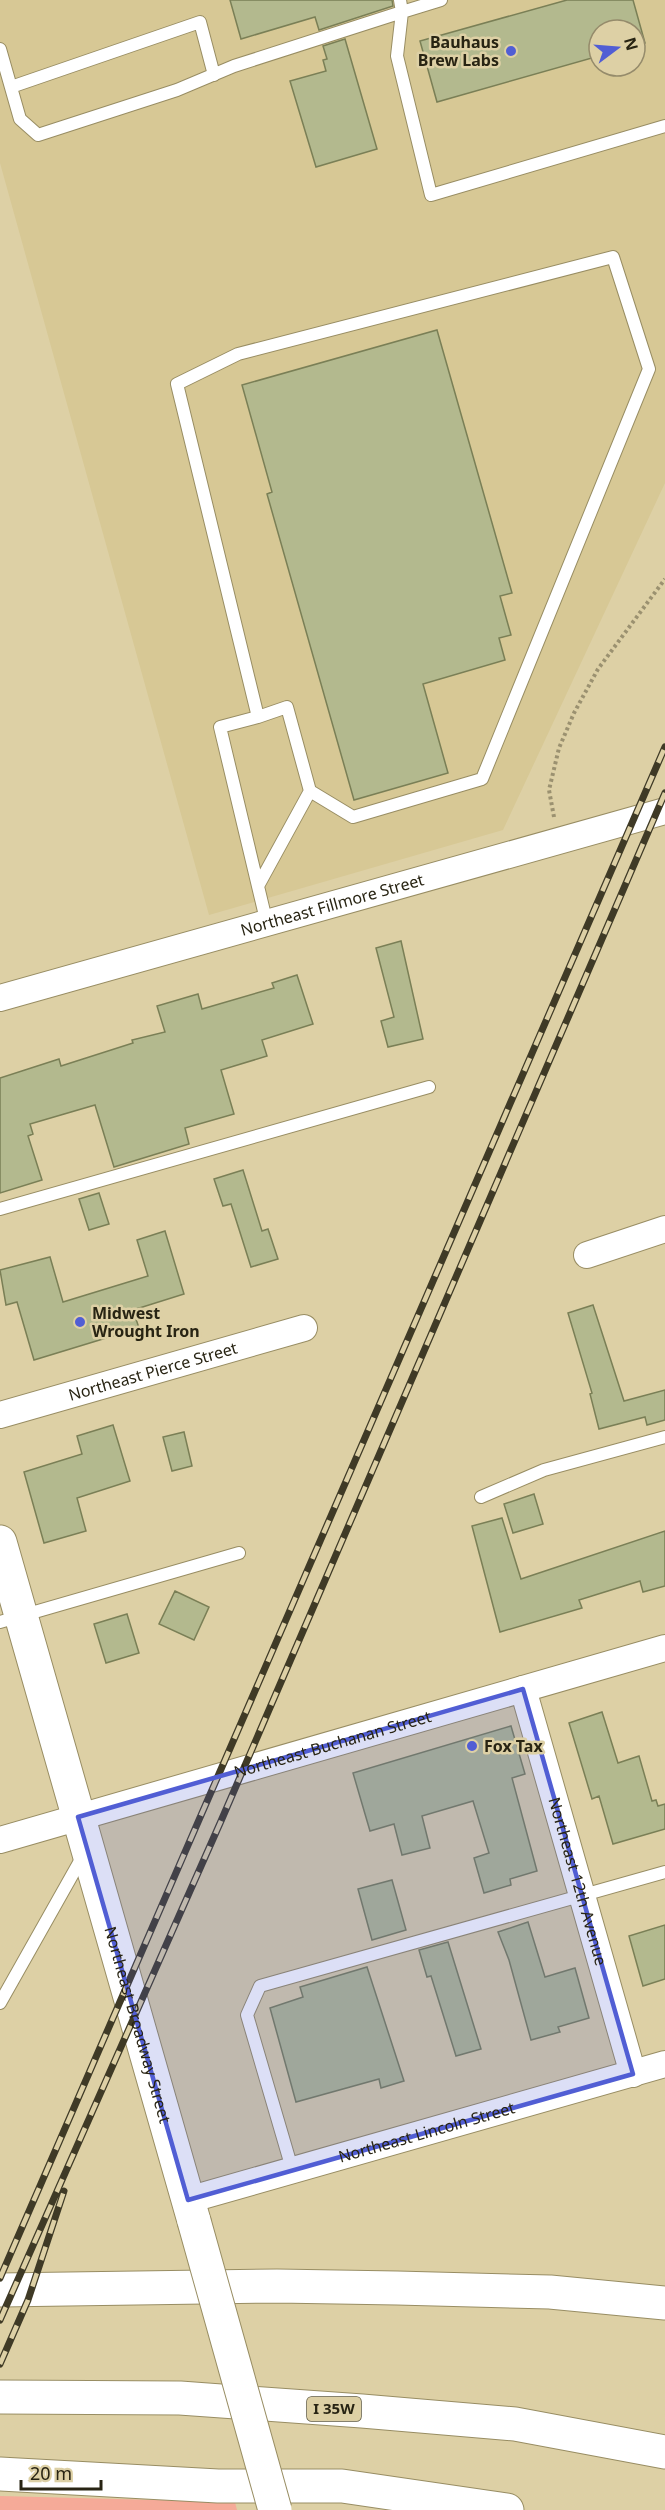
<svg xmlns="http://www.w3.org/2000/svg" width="665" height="2510" viewBox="0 0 665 2510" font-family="'Noto Sans',sans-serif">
<rect width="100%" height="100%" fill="#ddd0a5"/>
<path fill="#d7c895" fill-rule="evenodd" d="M0 0H665V483L503 830 209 915 0 163ZM599 30H635V66H599Z"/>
<path fill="#f5aa98" d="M0 2496 235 2502 237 2510H0Z"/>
<path fill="#b3b98e" stroke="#7a7f56" stroke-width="1.5" d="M230 0H392L393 6 319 30 315 17 241 39Z
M567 0H633L645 43 635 46V30H599V56L437 102 420 41Z
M345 39 377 149 316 167 290 81 326 71 323 60 327 59 323 46Z
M437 330 512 593 500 596 511 635 499 638 505 660 423 684 448 773 354 800 267 494 272 492 242 385Z
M401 941 423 1039 388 1047 381 1021 394 1017 376 948Z
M297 975 313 1024 262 1040 267 1056 221 1070 234 1114 185 1128 189 1144 114 1167 95 1105 30 1124 33 1134 28 1136 42 1180 0 1193V1078L59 1059 61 1066 133 1043 132 1040 165 1032 157 1006 198 994 202 1009 274 988 272 983Z
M243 1170 262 1231 268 1229 278 1259 251 1267 231 1204 223 1206 214 1179Z
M99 1193 109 1224 89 1230 79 1199Z
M165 1231 184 1294 133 1310 139 1328 34 1360 17 1302 6 1305 0 1270 50 1257 63 1302 148 1276 137 1240Z
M593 1305 624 1401 665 1390V1420L647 1425 645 1417 599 1429 590 1394 592 1393 568 1313Z
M113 1425 130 1481 77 1498 86 1531 44 1543 24 1472 82 1454 77 1436Z
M184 1432 192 1466 172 1471 163 1437Z
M534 1494 543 1524 513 1533 504 1504Z
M502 1518 521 1579 665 1531V1586L643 1592 640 1581 579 1600 582 1608 500 1632 472 1526Z
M175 1591 209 1607 194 1640 159 1624Z
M127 1614 139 1653 106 1663 94 1624Z
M602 1712 618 1763 639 1756 652 1801 656 1800 658 1806 665 1804V1829L613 1844 599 1796 592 1799 569 1723Z
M511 1726 525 1774 512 1778 537 1871 510 1879 511 1885 484 1893 474 1858 489 1853 473 1801 422 1816 430 1848 402 1855 394 1824 370 1831 353 1773Z
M392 1880 406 1930 372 1940 358 1889Z
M528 1922 545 1977 575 1968 589 2018 558 2027 560 2032 531 2040 509 1960 498 1932Z
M665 1925V1979L643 1986 629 1936Z
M448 1942 481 2049 456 2056 431 1976 427 1977 419 1950Z
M367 1967 404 2081 381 2088 379 2079 296 2102 270 2008 303 1997 300 1987Z"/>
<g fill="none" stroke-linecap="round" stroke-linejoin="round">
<g stroke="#988d63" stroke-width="14">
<path id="lane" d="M400 0 402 12 441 0
M0 49 20 119 38 135 177 90 234 66 402 12 397 56 431 195 665 126
M11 87 200 22 214 75
M258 886 310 791 287 707 258 717
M267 924 220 727 258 717 177 384 238 354 613 257 649 369 482 779 353 817 310 791
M0 1209 429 1087
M481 1497 544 1470 665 1437
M0 1622 239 1553
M0 2003 84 1854
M293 2172 247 2015 260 1986 665 1872"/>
</g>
<g stroke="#988d63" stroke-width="28">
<g id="street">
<path id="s1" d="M0 998 665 811"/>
<path d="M587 1255 665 1229"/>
<path id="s2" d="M0 1415 304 1328"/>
<path id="s3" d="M523 1689 633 2074"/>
<path id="s4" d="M0 1840 665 1648"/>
<path id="s5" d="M188 2200 665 2064"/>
</g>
</g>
<g stroke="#988d63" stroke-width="35">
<g id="secondary">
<path id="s6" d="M0 1542 194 2221"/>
</g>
</g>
<g stroke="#988d63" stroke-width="35">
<path id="highway" d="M0 2290 277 2286 397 2288 550 2292 665 2303
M0 2397 180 2398 362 2411 515 2424 665 2452
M0 2474 218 2486H342L507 2510"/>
</g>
<path stroke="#9b9170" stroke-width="4" stroke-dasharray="3 3" stroke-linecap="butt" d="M554 817 549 790 559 748 574 713 598 669 665 579"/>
<use href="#lane" stroke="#fff" stroke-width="12"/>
<use href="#street" stroke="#fff" stroke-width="26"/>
<use href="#secondary" stroke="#fff" stroke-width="33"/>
<use href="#highway" stroke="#fff" stroke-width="33"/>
<g stroke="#3f3a26" stroke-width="7">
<path id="rail" d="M0 2278 665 747
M0 2320 221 1821 665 793
M0 2364 28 2300 64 2191"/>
</g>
<use href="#rail" stroke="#ddd0a5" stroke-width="4.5" stroke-dasharray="14" stroke-linecap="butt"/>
<g stroke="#988d63" stroke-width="35" stroke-linecap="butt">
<path id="secondary-bridge" d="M194 2221 275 2510"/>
</g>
<use href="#secondary-bridge" stroke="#fff" stroke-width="33"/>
</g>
<path fill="#515ed4" fill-opacity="0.2" stroke="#515ed4" stroke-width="4.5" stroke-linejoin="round" d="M523 1689 633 2074 188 2200 78 1817Z"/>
<g fill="#515ed4" stroke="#ddd0a5" stroke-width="2">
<circle cx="511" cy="51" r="6"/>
<circle cx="80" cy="1322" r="6"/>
<circle cx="472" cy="1746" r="6"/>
</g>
<g text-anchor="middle" stroke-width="5" stroke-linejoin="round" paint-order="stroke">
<rect fill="#ddd0a5" stroke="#5e583f" stroke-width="1.5" x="307" y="2397" width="54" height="24" rx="4.5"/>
<g font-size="15" font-weight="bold" fill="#282413">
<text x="334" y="2414">I 35W</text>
</g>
<g font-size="16" font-weight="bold" fill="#282413" stroke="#ddd0a5" text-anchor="start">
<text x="499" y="48" text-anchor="end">Bauhaus<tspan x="499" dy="18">Brew Labs</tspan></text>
<text x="92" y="1319">Midwest<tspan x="92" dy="18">Wrought Iron</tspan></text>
<text x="484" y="1752">Fox Tax</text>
</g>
<g font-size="16" fill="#282413" stroke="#ddd0a5">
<text dy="6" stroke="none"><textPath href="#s1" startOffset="345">Northeast Fillmore Street</textPath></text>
<text dy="6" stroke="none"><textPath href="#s2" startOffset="159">Northeast Pierce Street</textPath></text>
<text dy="6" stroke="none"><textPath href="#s4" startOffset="346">Northeast Buchanan Street</textPath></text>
<text dy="6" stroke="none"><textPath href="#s3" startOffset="200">Northeast 12th Avenue</textPath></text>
<text dy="6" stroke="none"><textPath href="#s6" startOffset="502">Northeast Broadway Street</textPath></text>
<text dy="6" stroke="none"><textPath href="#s5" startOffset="248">Northeast Lincoln Street</textPath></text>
</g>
</g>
<g transform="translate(617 48) rotate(74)"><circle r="28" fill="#ddd0a5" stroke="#958b6b" stroke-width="1.5"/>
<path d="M0-4.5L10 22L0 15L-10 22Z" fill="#515ed4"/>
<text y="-9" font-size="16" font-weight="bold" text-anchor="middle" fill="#282413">N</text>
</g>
<path d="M21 2480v9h80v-9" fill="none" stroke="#282413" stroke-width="3"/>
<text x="30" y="2480" font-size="18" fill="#282413" stroke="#ddd0a5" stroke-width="4.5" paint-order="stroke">20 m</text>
</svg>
